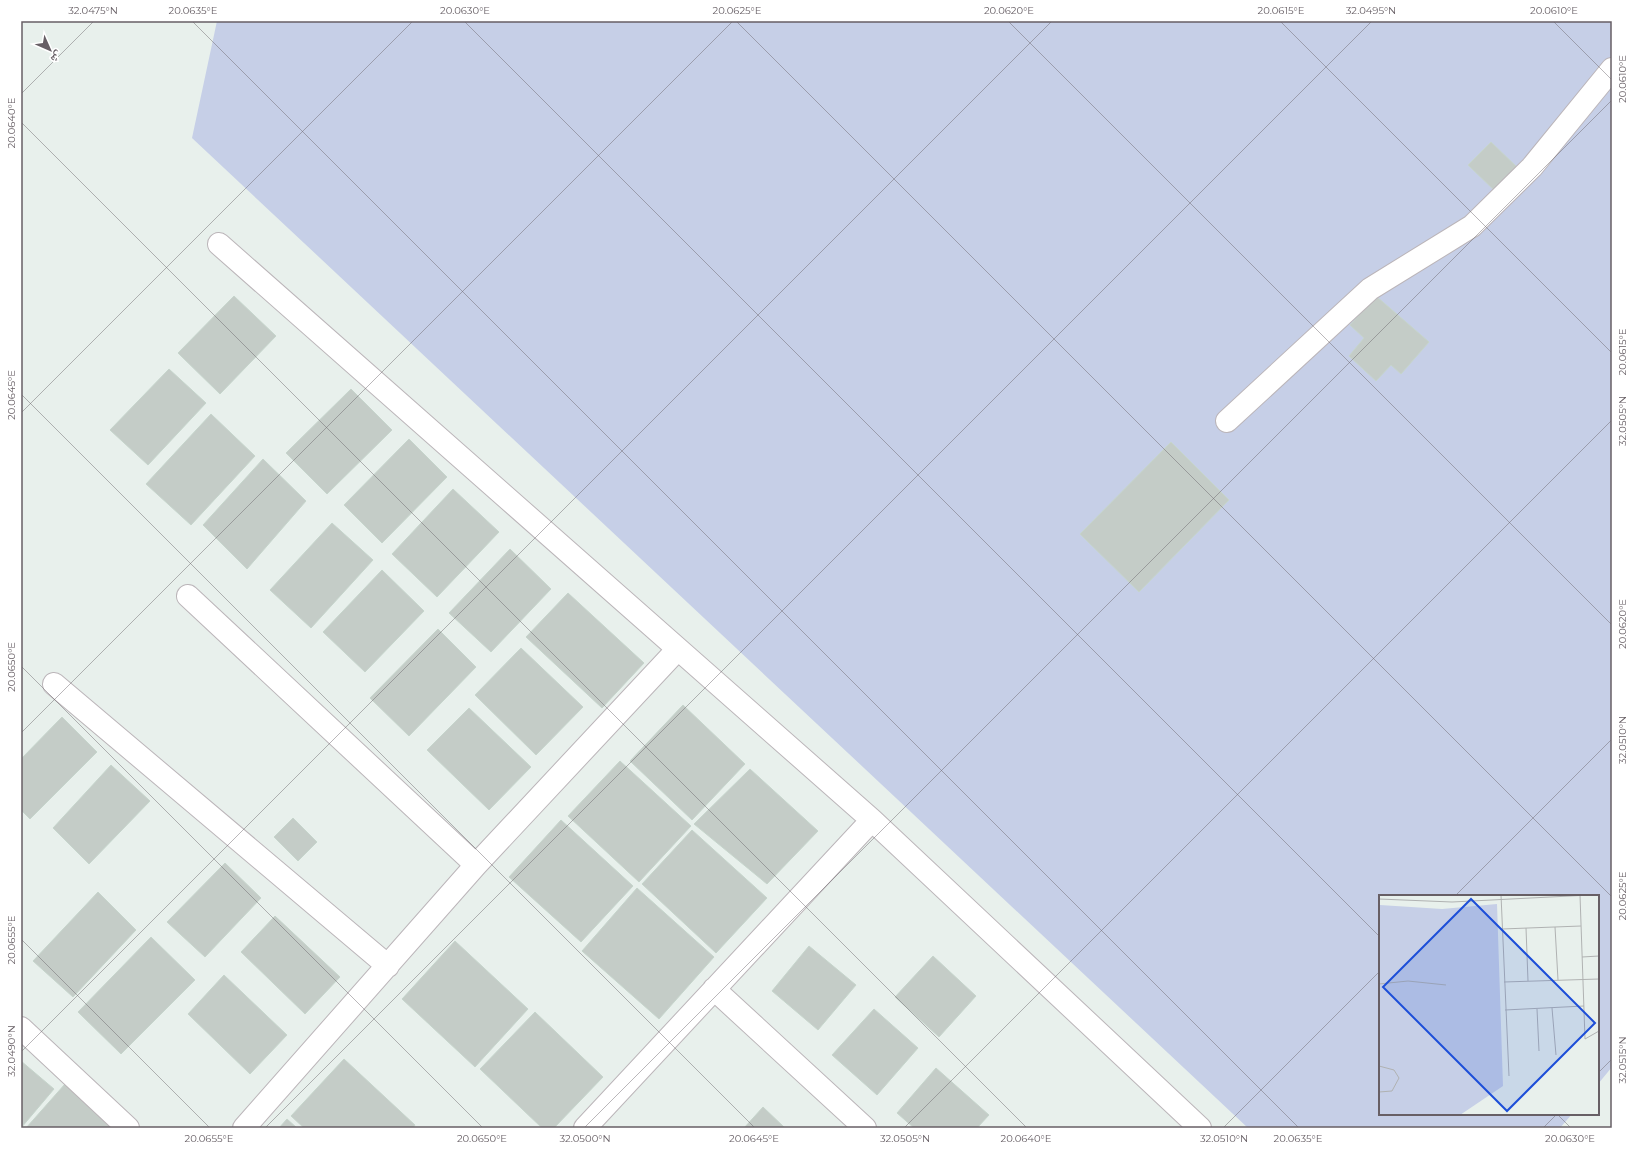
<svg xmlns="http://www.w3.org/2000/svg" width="1633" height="1149" viewBox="0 0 1633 1149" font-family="Montserrat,'Noto Naskh Arabic',sans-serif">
<rect width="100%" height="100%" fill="#e8f0ec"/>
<path fill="#c6cfe7" d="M217 21H1612V1067L1598 1084V896H1380V1114H1572L1560 1128H1248L192 138Z"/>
<path fill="#c4ccc7" stroke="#c6d5cc" d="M1491 142 1520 170 1497 193 1468 165Z
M234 296 276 336 220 394 178 353Z
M1376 296 1429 342 1401 374 1391 365 1376 381 1349 356 1364 338 1350 325Z
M169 369 206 403 148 465 110 430Z
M351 389 392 430 327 494 286 453Z
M211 414 255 456 191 525 146 484Z
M409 439 447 477 382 543 344 505Z
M1171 442 1229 500 1139 592 1080 534Z
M263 459 306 501 247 569 203 525Z
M453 489 499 532 437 597 392 554Z
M332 523 373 560 311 628 270 590Z
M510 549 551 589 491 652 449 613Z
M382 570 424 611 365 672 323 632Z
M568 593 644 663 602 708 526 637Z
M438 629 476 667 409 736 370 698Z
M521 648 583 707 536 755 475 695Z
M683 705 745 764 692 820 630 761Z
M469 708 531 767 489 810 427 750Z
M62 717 97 752 30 819 21 810V759Z
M620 761 691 826 639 882 568 816Z
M111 765 150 801 89 864 53 828Z
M750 769 818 831 767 884 694 824Z
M293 818 317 842 298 861 274 837Z
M561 820 633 886 581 942 509 877Z
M692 830 767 898 716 953 642 884Z
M225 863 261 898 205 957 167 922Z
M637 888 714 957 659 1019 582 951Z
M98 892 136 930 73 997 33 961Z
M275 916 340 977 305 1014 241 952Z
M151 937 195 980 121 1054 78 1012Z
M455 941 528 1009 475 1067 402 999Z
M809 946 856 985 818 1030 772 991Z
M933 956 976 996 939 1037 895 997Z
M224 975 287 1035 250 1074 188 1014Z
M874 1009 918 1048 877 1095 832 1055Z
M535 1012 603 1077 554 1128H542L480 1069Z
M344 1059 415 1125 413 1128H304L291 1116Z
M21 1061 54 1089 21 1128Z
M936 1068 989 1115 977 1128H914L897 1113Z
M65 1084 115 1128H26Z
M763 1107 785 1128H744Z
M287 1119 297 1128H279Z"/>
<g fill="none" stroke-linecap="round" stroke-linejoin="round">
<g stroke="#bbb5b9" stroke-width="24">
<path id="minor" d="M219 244 872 820 1200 1128
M1227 421 1370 289 1472 226 1532 167 1612 69
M188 596 476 865
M54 684 388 966
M714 989 865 1128
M21 1028 128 1128
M244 1128 476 865 677 650
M585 1128 872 820"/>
</g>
<use href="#minor" stroke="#fff" stroke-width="22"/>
</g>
<path fill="none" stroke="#675f65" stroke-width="1" stroke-opacity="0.45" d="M192 21 1299 1128M464 21 1380 937M736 21 1612 897M1008 21 1612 625M1280 21 1612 353M1553 21 1612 80M21 94 94 21M21 122 1027 1128M21 394 755 1128M21 413 413 21M21 666 483 1128M21 733 733 21M1455 896 1612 739M21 939 210 1128M21 1052 1052 21M1598 1073 1612 1059M1557 1114 1571 1128M265 1128 1372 21M584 1128 1612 100M904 1128 1612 420M1223 1128 1380 971M1543 1128 1557 1114"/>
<g transform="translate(1379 895)">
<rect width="220" height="220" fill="#e8f0ec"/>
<path d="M118 9 124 191 81 220H0L1 10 63 14Z" fill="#c6cfe7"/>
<path fill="none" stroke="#b0b2b2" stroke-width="1" d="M122 0 130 181M201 0 206 144 220 136M0 4 73 7 211 0M176 32 179 85M147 33 149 86M123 34 202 31M203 62 220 61M125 87 220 84M0 89 29 86 67 90M173 113 177 160M158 114 160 156M126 115 205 111M0 171 15 175 20 183 13 196 0 197"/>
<path fill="#1d4ed8" fill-opacity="0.15" stroke="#1d4ed8" stroke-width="2" d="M92 4 216 128 128 216 4 92Z"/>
<rect width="220" height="220" fill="none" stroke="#675f65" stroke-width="2"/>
</g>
<rect width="1633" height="1149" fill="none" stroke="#ffffff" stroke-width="44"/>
<g transform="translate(50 50) rotate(135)" stroke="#ffffff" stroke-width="3" paint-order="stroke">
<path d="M0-3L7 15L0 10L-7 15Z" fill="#675f65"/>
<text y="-6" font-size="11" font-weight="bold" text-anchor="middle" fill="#675f65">ش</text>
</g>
<rect x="22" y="22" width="1589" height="1105" fill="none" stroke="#675f65" stroke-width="1.5"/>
<g font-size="10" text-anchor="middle" fill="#675f65">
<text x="93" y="14">32.0475°N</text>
<text x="193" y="14">20.0635°E</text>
<text x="465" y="14">20.0630°E</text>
<text x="737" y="14">20.0625°E</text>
<text x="1009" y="14">20.0620°E</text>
<text x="1281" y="14">20.0615°E</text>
<text x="1371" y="14">32.0495°N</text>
<text x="1554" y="14">20.0610°E</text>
<text transform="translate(1622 79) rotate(-90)" y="4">20.0610°E</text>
<text transform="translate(11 123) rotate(-90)" y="4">20.0640°E</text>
<text transform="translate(1622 352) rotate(-90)" y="4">20.0615°E</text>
<text transform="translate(11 395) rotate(-90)" y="4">20.0645°E</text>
<text transform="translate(1622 421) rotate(-90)" y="4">32.0505°N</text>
<text transform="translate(1622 624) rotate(-90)" y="4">20.0620°E</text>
<text transform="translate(11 667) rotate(-90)" y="4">20.0650°E</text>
<text transform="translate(1622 740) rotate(-90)" y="4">32.0510°N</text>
<text transform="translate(1622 896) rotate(-90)" y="4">20.0625°E</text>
<text transform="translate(11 940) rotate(-90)" y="4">20.0655°E</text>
<text transform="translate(11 1051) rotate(-90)" y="4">32.0490°N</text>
<text transform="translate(1622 1060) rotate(-90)" y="4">32.0515°N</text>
<text x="209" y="1142">20.0655°E</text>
<text x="482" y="1142">20.0650°E</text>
<text x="585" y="1142">32.0500°N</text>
<text x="754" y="1142">20.0645°E</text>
<text x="905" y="1142">32.0505°N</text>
<text x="1026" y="1142">20.0640°E</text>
<text x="1224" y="1142">32.0510°N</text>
<text x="1298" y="1142">20.0635°E</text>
<text x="1570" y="1142">20.0630°E</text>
</g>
</svg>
